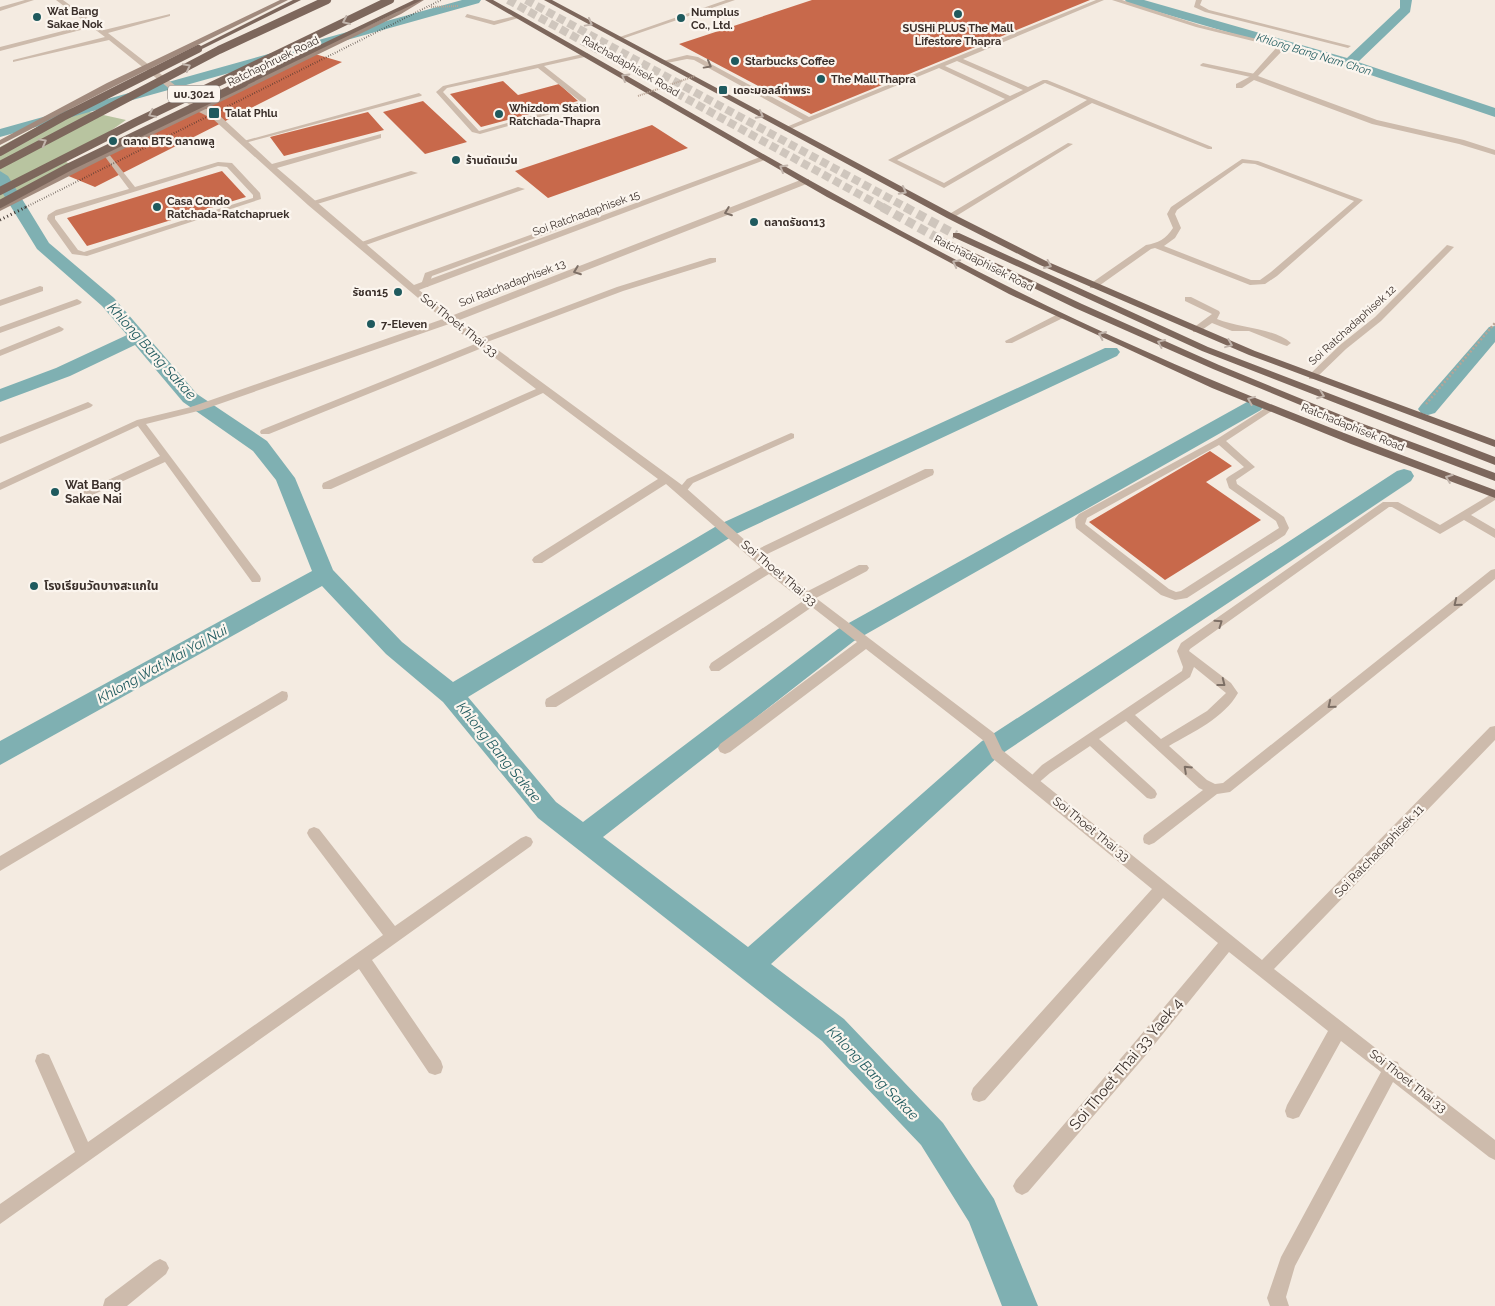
<svg xmlns="http://www.w3.org/2000/svg" width="1495" height="1306" viewBox="0 0 1495 1306" font-family="Raleway,'Noto Sans Thai',sans-serif">
<rect width="100%" height="100%" fill="#f4ebe1"/>
<path fill="#b8c4a0" d="M72 108 126 120 66 162 76 167 0 205V147Z"/>
<g fill="none" stroke-linecap="round" stroke-linejoin="round">
<path fill="#7fb0b2" fill-rule="evenodd" d="M462 0H481L479 3 0 137V129Z
M1125 0H1144L1347 58 1400 8V0H1412L1410 12 1358 62 1495 108V117L1344 66 1127 3Z
M0 171 8 176 49 243 114 298 197 394 267 441 295 478 333 570 402 642 453 682 720 524 1105 348H1117L1120 352 1117 356 736 534 468 697 556 802 583 822 838 629 1247 402 1254 400 1261 402 1264 406 1261 410 854 641 603 837 748 947 982 741 1397 471 1404 469 1411 471 1414 476 1411 481 1000 755 771 964 844 1019 943 1123 994 1199 1038 1306H1002L969 1222 921 1145 822 1041 538 818 443 702 386 654 322 586 0 765V741L312 571 276 480 253 451 183 402 135 345 70 376 0 402V389L56 368 127 335 102 306 37 249 0 189Z
M1495 326V342L1435 413 1428 415 1421 413 1418 409 1421 405 1489 327Z"/>
</g>
<path fill="#c8694b" d="M812 0H1090L811 114 679 44Z
M315 54 342 62 95 187 66 175Z
M503 81 518 95 559 84 578 101 481 127 450 94Z
M423 101 467 142 425 154 383 112Z
M368 112 384 130 284 156 270 137Z
M652 125 688 148 548 198 515 171Z
M222 171 246 197 87 246 67 218Z
M1210 451 1232 466 1206 482 1261 520 1165 580 1089 522Z"/>
<g fill="none" stroke-linecap="round" stroke-linejoin="round">
<path stroke="#cfc6bd" stroke-width="8" stroke-dasharray="8 4" stroke-linecap="butt" d="M508 0 884 208
M526 0 907 208"/>
<path stroke="#cfc6bd" stroke-width="9" stroke-dasharray="9 5" stroke-linecap="butt" d="M882 207 943 241
M905 207 956 235"/>
<path stroke="#b9a596" stroke-width="2" stroke-dasharray="1 1" stroke-linecap="butt" d="M431 7 459 6"/>
<path stroke="#b9a596" stroke-width="2.5" stroke-dasharray="2 2" stroke-linecap="butt" d="M1426 404 1495 323"/>
<path fill="#cdbbac" fill-rule="evenodd" d="M25 0H34L0 11V7Z
M1096 0H1104L963 59 1028 87 1043 80H1047L1212 147V149H1208L1092 103 944 188 888 160 1005 99 939 68 786 131 784 130V128L803 120 694 60 687 59 662 64 659 62 687 55 698 57 809 117ZM957 61 1023 90 1010 96 945 66ZM1045 83 1087 100 944 183 897 160Z
M467 14 494 21 519 15 522 17 494 25 465 17Z
M94 23 97 25 96 26 0 51V47Z
M587 53 590 55 589 56 544 66 586 99V104L480 134 472 132 436 92 443 86ZM538 68 581 102 479 131 443 92 447 88Z
M1203 63 1255 74 1258 76 1255 78 1201 66 1200 65Z
M419 93 422 95 421 96 245 143 240 142Z
M1068 143 1073 144 953 218 946 216Z
M106 152 108 153 135 187 218 162 232 163 260 193 261 199 87 256 72 254 47 219 48 215 56 210 129 189 103 154ZM218 166 227 167 253 195V198L84 252 78 250 55 219V216L62 214Z
M1242 159 1258 161 1363 200 1277 276 1265 284 1250 285 1155 248 1151 249 1096 288H1090V284L1146 245C1158 243 1166 239 1173 228L1167 214 1171 207ZM1243 163 1255 164 1354 201 1271 272 1260 280H1251L1164 246 1175 238 1181 228 1175 214 1177 210Z
M411 171 418 173 314 205 307 203Z
M518 187 525 189 363 246 356 244Z
M599 210 606 212 432 276 428 287 421 285 425 273Z
M1185 297H1191L1219 311 1220 313 1217 319C1239 328 1274 328 1291 343L1287 346 1284 345 1249 331H1232L1212 323 1199 332H1193V328L1212 314 1185 301Z
M1060 313 1063 314V318L1012 343H1006L1005 341Z
M88 402 93 405 91 407 0 444V437Z
M1270 405 1275 408 1273 410 1226 441 1255 467 1236 480 1237 484 1284 517 1289 528 1285 535 1187 598 1175 600 1161 595 1076 528 1075 519 1079 514 1217 439ZM1219 445 1244 467 1228 477 1226 479 1229 488 1276 521 1279 528 1181 591 1176 592 1169 589 1085 524 1087 518Z
M195 406 200 409 198 411 146 424 260 576 261 579 260 582H252L165 462 88 497H80L79 495 80 493 160 456 138 426 0 490V483L137 420Z
M791 433 794 434V438L693 483 685 493 682 494 677 491 687 479Z
M1495 492V500L1471 515 1495 529V538L1464 520 1440 534 1392 507H1389L1190 649 1189 651 1231 683 1238 693C1224 718 1193 732 1169 746L1207 780 1215 784 1223 783 1491 570 1495 569V579L1230 792 1217 794 1154 843 1149 845 1144 843 1143 839 1144 835 1203 790 1199 788 1126 721 1099 739 1155 790 1157 794 1155 798 1151 799 1147 798 1090 746 1050 773 1036 785 1032 786 1028 785 1026 781 1042 765 1182 671 1183 667 1177 651 1181 643 1383 502H1398L1440 525ZM1194 667 1226 693 1207 711 1161 739 1135 715 1190 677Z"/>
<path fill="#cdbbac" fill-rule="evenodd" d="M56 0H63L104 30 170 14V16L108 33 203 107 219 115 272 164 381 134V138L277 168 414 285 763 156 770 158 419 290 451 316 803 179H809V183L457 321 481 338 617 287 710 258H716V262L623 291 487 342 686 488 756 550 925 469H933L934 472 933 475 763 556 808 591 859 565H867L869 568 867 571 816 598 994 733 1002 750 1262 960 1490 727 1495 726V740L1274 969 1391 1060 1398 1062 1399 1066 1495 1140V1160L1489 1157 1393 1082 1295 1266 1286 1297 1289 1306H1270L1267 1298 1281 1257 1381 1072 1341 1041 1299 1117 1293 1119 1287 1117 1285 1111 1287 1105 1328 1031 1229 952 1146 1055 1028 1192 1022 1195 1016 1192 1013 1186 1016 1180 1134 1043 1218 943 1163 898 985 1100 979 1102 973 1100 971 1094 973 1088 1152 889 992 758 984 741 866 649 730 752 725 754 720 752 718 748 720 744 857 642 812 607 719 671H711L709 667 711 663 803 601 769 574 556 707H546L545 703 546 699 761 567 666 484 542 563H534L532 560 534 557 658 479 543 393 331 489H323L322 486 323 483 536 389 482 348 269 434H261L260 432 261 430 475 344 449 324 199 411H191V407L443 319 308 205 213 119 197 111 109 40 13 62V60L105 37Z
M726 0H735L619 40 614 39Z
M1112 0H1122L1200 25 1281 45 1283 50 1258 76 1377 120 1464 140 1495 150V155L1459 144 1372 124 1254 80 1242 88H1236V84L1251 76 1277 47 1196 27Z
M1196 0H1202L1200 5 1209 10 1351 46 1348 48 1205 12 1194 7Z
M1447 245 1454 247 1381 321 1346 349 1315 379H1309V375L1340 345 1375 317Z
M40 286 43 287V291L0 306V300Z
M77 299 82 302 80 304 0 333V327Z
M59 326 64 329 62 331 0 356V350Z
M282 691 287 692 288 696 287 700 0 871V856Z
M314 827 319 829 395 926 521 838 526 836 531 838 533 842 531 846 372 960 441 1061 443 1067 441 1073 435 1075 429 1073 359 969 0 1224V1204L75 1152 35 1061 37 1055 43 1053 49 1055 88 1142 383 935 309 837 307 833 309 829Z
M160 1259 166 1262 169 1268 166 1274 127 1306H103L105 1299 154 1262Z"/>
<path fill="#a18a7d" fill-rule="evenodd" d="M280 0H288L113 87 0 145V140L107 83Z
M416 0H424L401 14 109 156 0 211V206L103 152 397 12Z"/>
<path fill="#7d675c" fill-rule="evenodd" d="M293 0H301L200 50 195 49Z
M414 0H422L247 85 240 83Z
M485 0H493C666 96 835 200 1013 289 1169 367 1332 430 1495 490V498L1351 444 1212 388 1009 294 827 197Z
M544 0H552L953 214 1046 261 1255 351 1495 440V447L1249 355 1040 265 947 218Z
M953 233H959L1208 347 1495 457V465L1202 351 953 237Z
M943 238 1082 304 1219 365 1358 422 1495 473V481L1351 426 1213 369 1075 308 940 243 939 241Z"/>
<path stroke="#3b302b" stroke-width="2" stroke-dasharray="0.5 2" stroke-linecap="butt" d="M24 208 441 0"/>
<path stroke="#3b302b" stroke-width="3" stroke-dasharray="1 3" stroke-linecap="butt" d="M0 220 26 207"/>
<path stroke="#b9a596" stroke-width="2" stroke-dasharray="1 1" stroke-linecap="butt" d="M638 96 695 76"/>
<path stroke="#7d675c" stroke-width="8" d="M0 152 63 117 198 49
M0 165 219 50 327 0
M0 191 136 122 390 0
M0 204 69 167 244 83"/>
</g>
<defs><path id="oneway-chevron" d="M-2-3.5L2.5 0L-2 3.5" fill="none" stroke-width="1.6" stroke-linecap="round" stroke-linejoin="round" transform="scale(1.25)"/></defs>
<g stroke="#c2b5ac">
<use href="#oneway-chevron" transform="translate(346 21) rotate(155)"/>
<use href="#oneway-chevron" transform="translate(589 23) rotate(29)"/>
<use href="#oneway-chevron" transform="translate(187 67) rotate(-27)"/>
<use href="#oneway-chevron" transform="translate(625 77) rotate(-150)"/>
<use href="#oneway-chevron" transform="translate(152 114) rotate(154)"/>
<use href="#oneway-chevron" transform="translate(760 115) rotate(28)"/>
<use href="#oneway-chevron" transform="translate(43 142) rotate(-29)"/>
<use href="#oneway-chevron" transform="translate(783 168) rotate(-150)"/>
<use href="#oneway-chevron" transform="translate(903 191) rotate(28)"/>
<use href="#oneway-chevron" transform="translate(956 263) rotate(-153)"/>
<use href="#oneway-chevron" transform="translate(1048 265) rotate(25)"/>
<use href="#oneway-chevron" transform="translate(1102 335) rotate(-155)"/>
<use href="#oneway-chevron" transform="translate(1161 343) rotate(-156)"/>
<use href="#oneway-chevron" transform="translate(1229 344) rotate(22)"/>
<use href="#oneway-chevron" transform="translate(1321 395) rotate(21)"/>
<use href="#oneway-chevron" transform="translate(1251 400) rotate(-158)"/>
<use href="#oneway-chevron" transform="translate(1449 478) rotate(-160)"/>
</g>
<g stroke="#7d6f65">
<use href="#oneway-chevron" transform="translate(708 65) rotate(29)"/>
<use href="#oneway-chevron" transform="translate(728 212) rotate(159)"/>
<use href="#oneway-chevron" transform="translate(577 271) rotate(159)"/>
<use href="#oneway-chevron" transform="translate(1457 603) rotate(141)"/>
<use href="#oneway-chevron" transform="translate(1219 623) rotate(-35)"/>
<use href="#oneway-chevron" transform="translate(1222 683) rotate(38)"/>
<use href="#oneway-chevron" transform="translate(1331 705) rotate(141)"/>
<use href="#oneway-chevron" transform="translate(1187 769) rotate(-137)"/>
</g>
<g fill="#1f5a5e" stroke="#fbf5ee" stroke-width="2">
<circle cx="958" cy="14" r="5"/>
<circle cx="37" cy="17" r="5"/>
<circle cx="681" cy="18" r="5"/>
<circle cx="735" cy="61" r="5"/>
<circle cx="821" cy="79" r="5"/>
<rect x="718" y="85" width="10" height="10" rx="2.5"/>
<rect x="208" y="107" width="12" height="12" rx="2.5"/>
<circle cx="499" cy="114" r="5"/>
<circle cx="113" cy="141" r="5"/>
<circle cx="456" cy="160" r="5"/>
<circle cx="157" cy="207" r="5"/>
<circle cx="754" cy="222" r="5"/>
<circle cx="398" cy="292" r="5"/>
<circle cx="371" cy="324" r="5"/>
<circle cx="55" cy="492" r="5"/>
<circle cx="34" cy="586" r="5"/>
</g>
<g text-anchor="middle" stroke-width="4.5" stroke-linejoin="round" paint-order="stroke">
<g font-size="11" font-weight="bold" fill="#3b302b" stroke="#fbf5ee" text-anchor="start">
<text x="47" y="15">Wat Bang<tspan x="47" dy="13">Sakae Nok</tspan></text>
<text x="691" y="16">Numplus<tspan x="691" dy="13">Co., Ltd.</tspan></text>
<text x="958" y="32" text-anchor="middle">SUSHi PLUS The Mall<tspan x="958" dy="13">Lifestore Thapra</tspan></text>
<text x="745" y="65">Starbucks Coffee</text>
<text x="831" y="83">The Mall Thapra</text>
<text x="733" y="94">เดอะมอลล์ท่าพระ</text>
<text x="509" y="112">Whizdom Station<tspan x="509" dy="13">Ratchada-Thapra</tspan></text>
<text x="225" y="117">Talat Phlu</text>
<text x="123" y="145">ตลาด BTS ตลาดพลู</text>
<text x="466" y="164">ร้านตัดแว่น</text>
<text x="167" y="205">Casa Condo<tspan x="167" dy="13">Ratchada-Ratchapruek</tspan></text>
<text x="764" y="226">ตลาดรัชดา13</text>
<text x="388" y="296" text-anchor="end">รัชดา15</text>
<text x="381" y="328">7-Eleven</text>
</g>
<g font-size="11" font-style="italic" fill="#1f5a5e" stroke="#fbf5ee">
<text transform="translate(1314 54) rotate(17)" y="4">Khlong Bang Nam Chon</text>
</g>
<g font-size="11" fill="#3b302b" stroke="#fbf5ee">
<text transform="translate(273 61) rotate(-26)" y="4">Ratchaphruek Road</text>
<text transform="translate(631 66) rotate(30)" y="4">Ratchadaphisek Road</text>
<text transform="translate(586 213) rotate(-20)" y="4">Soi Ratchadaphisek 15</text>
<text transform="translate(984 263) rotate(27)" y="4">Ratchadaphisek Road</text>
<text transform="translate(512 283) rotate(-21)" y="4">Soi Ratchadaphisek 13</text>
<text transform="translate(1352 325) rotate(-42)" y="4">Soi Ratchadaphisek 12</text>
<text transform="translate(1353 427) rotate(22)" y="4">Ratchadaphisek Road</text>
</g>
<rect fill="#fbf5ee" stroke="#756b66" stroke-width="1" x="168" y="85.5" width="52" height="17" rx="4"/>
<g font-size="11" font-weight="bold" fill="#3b302b">
<text x="194" y="98">นบ.3021</text>
</g>
<g font-size="12" fill="#3b302b" stroke="#fbf5ee">
<text transform="translate(459 325) rotate(38)" y="4">Soi Thoet Thai 33</text>
<text transform="translate(779 573) rotate(40)" y="4">Soi Thoet Thai 33</text>
<text transform="translate(1091 829) rotate(39)" y="4">Soi Thoet Thai 33</text>
<text transform="translate(1379 851) rotate(-46)" y="4">Soi Ratchadaphisek 11</text>
<text transform="translate(1408 1081) rotate(38)" y="4">Soi Thoet Thai 33</text>
</g>
<g font-size="12" font-weight="bold" fill="#3b302b" stroke="#fbf5ee" text-anchor="start">
<text x="65" y="489">Wat Bang<tspan x="65" dy="14">Sakae Nai</tspan></text>
<text x="44" y="590">โรงเรียนวัดบางสะแกใน</text>
</g>
<g font-size="14" font-style="italic" fill="#1f5a5e" stroke="#fbf5ee">
<text transform="translate(152 351) rotate(48)" y="5">Khlong Bang Sakae</text>
<text transform="translate(162 664) rotate(-29)" y="5">Khlong Wat Mai Yai Nui</text>
<text transform="translate(499 752) rotate(51)" y="5">Khlong Bang Sakae</text>
<text transform="translate(873 1073) rotate(46)" y="5">Khlong Bang Sakae</text>
</g>
<g font-size="15" fill="#3b302b" stroke="#fbf5ee">
<text transform="translate(1126 1064) rotate(-50)" y="5">Soi Thoet Thai 33 Yaek 4</text>
</g>
</g>
</svg>
